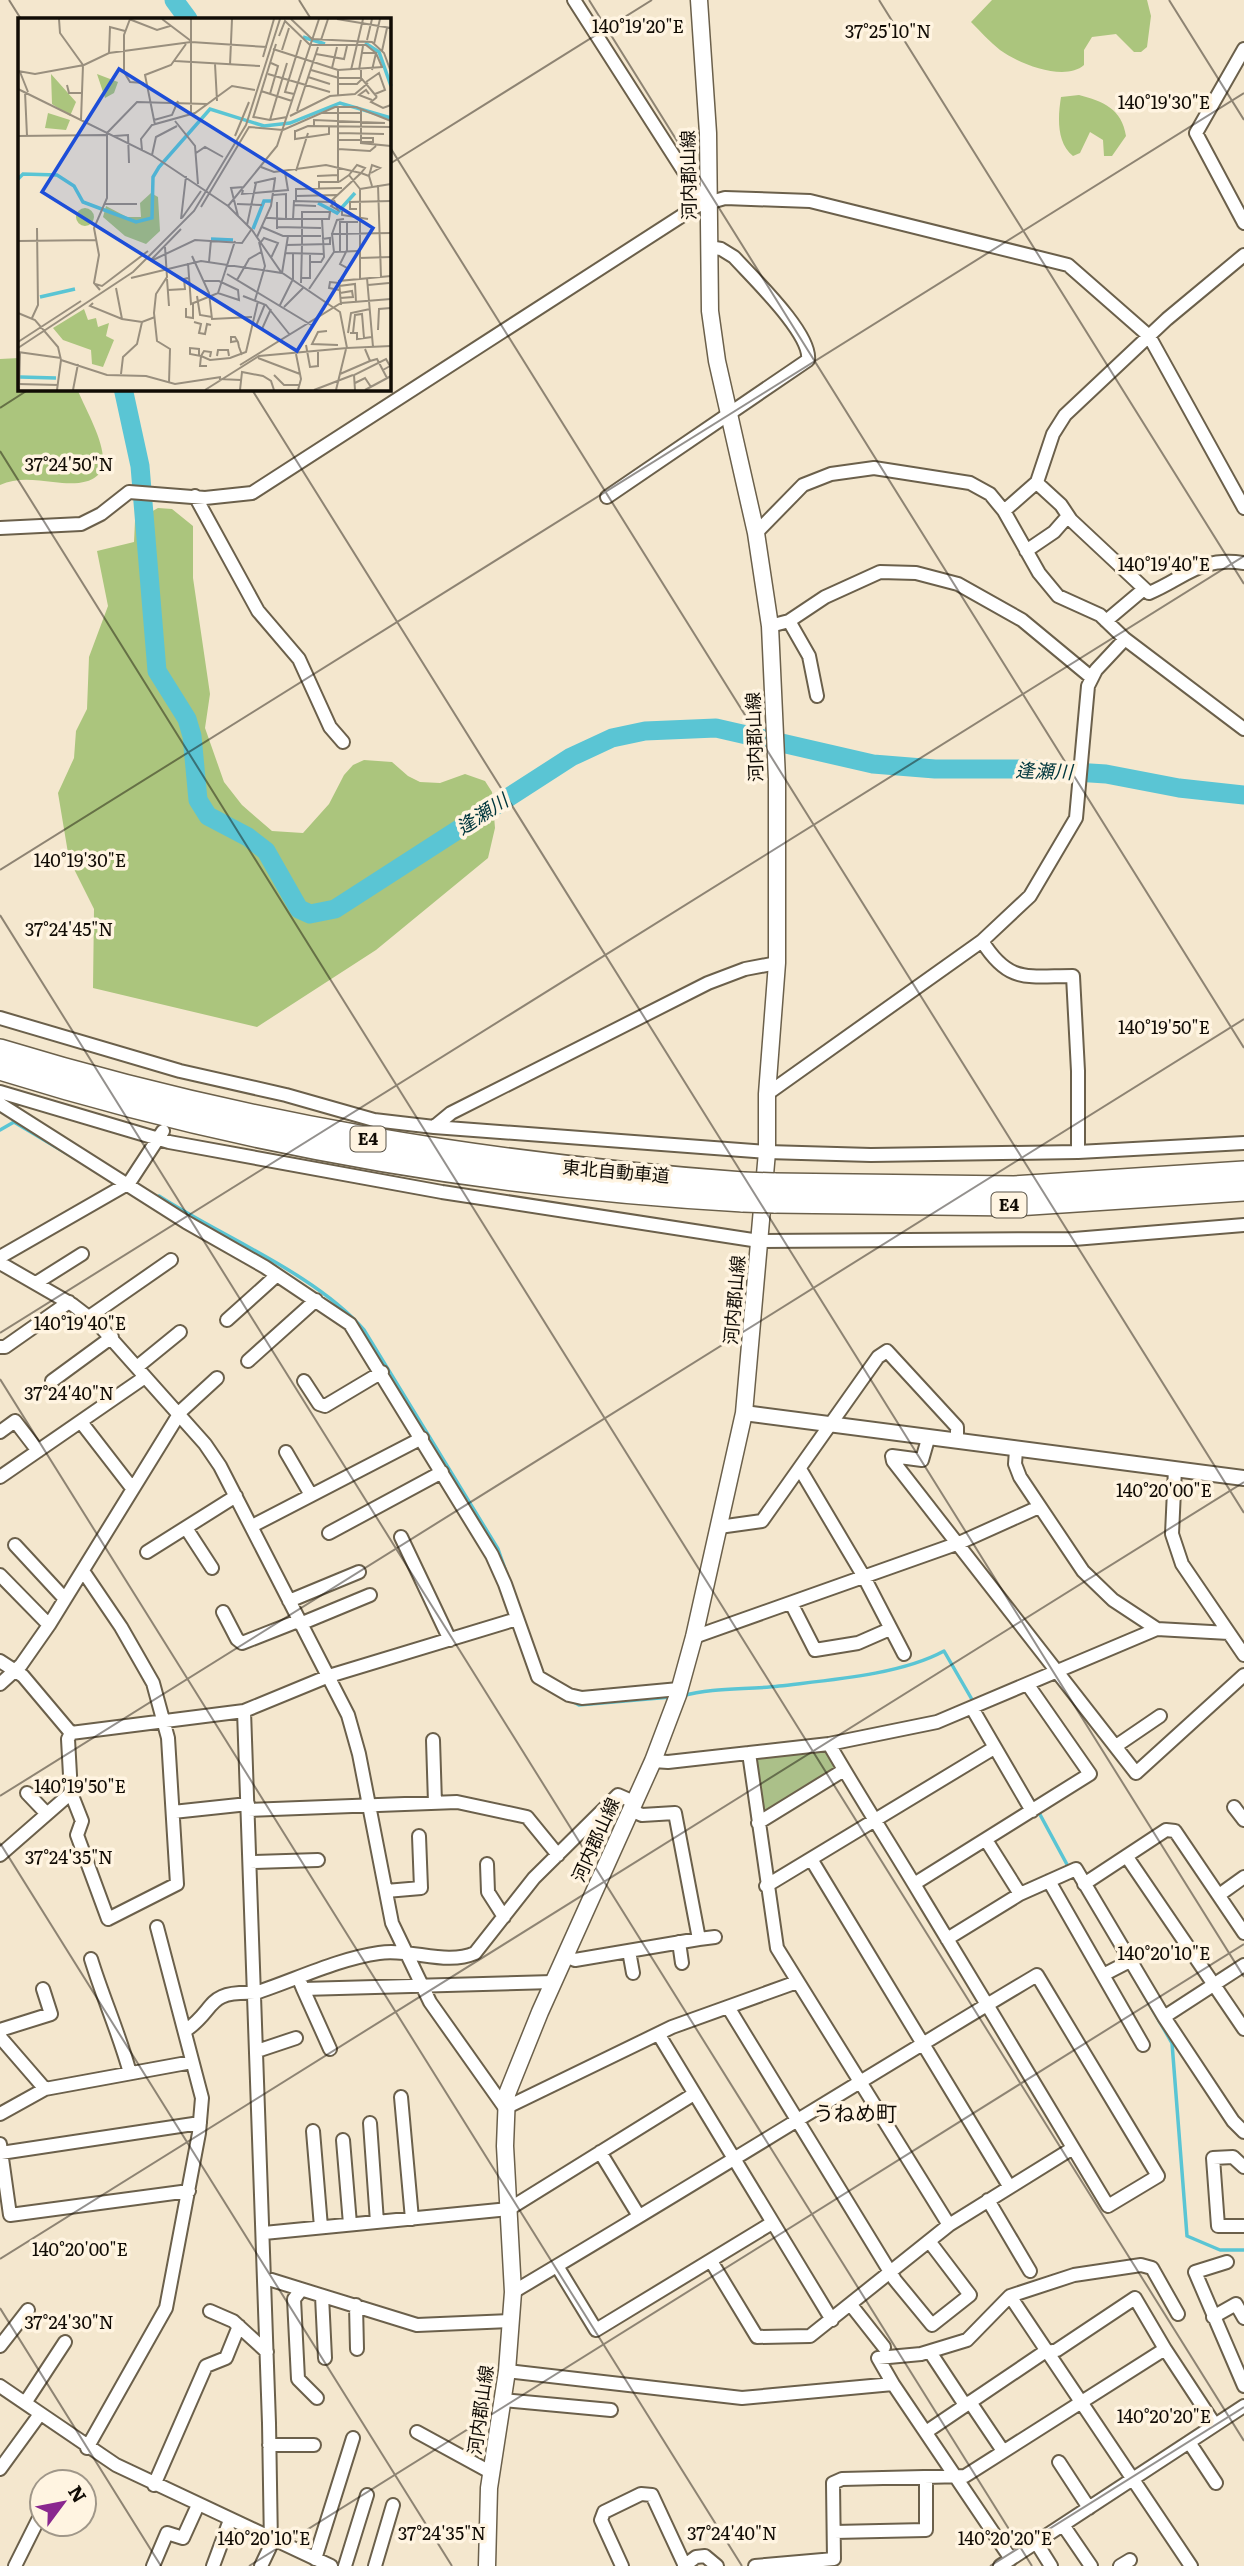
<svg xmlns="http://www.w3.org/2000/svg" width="1244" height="2566" viewBox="0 0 1244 2566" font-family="Literata,'Noto Sans JP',serif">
<rect width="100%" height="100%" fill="#f4e7ce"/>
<path fill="#abc089" d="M824 1748 835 1766 834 1772 767 1814 761 1811 754 1762 758 1756Z"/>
<path fill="#abc57d" d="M992 0H1147L1151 16 1147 47 1141 52H1134L1116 34 1092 37 1084 50V65C1065 82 1019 64 1000 50 990 42 980 31 971 22Z
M1079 95C1103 101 1122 109 1126 136L1112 156H1104L1103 140 1090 132 1080 153 1073 156C1056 142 1058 116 1061 97Z
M19 358V388L77 389C96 432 135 493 53 482 35 480 17 477 0 485V359Z
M158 508 172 509 193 526V578L210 694 205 728 224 782 242 805 272 831 303 833 329 804 344 775 353 765 364 760 392 762 408 776 420 782 440 783 465 774 485 781 492 792 495 828 488 858 376 950 257 1027 93 988 94 909 69 859 58 793 74 758 76 731 87 709 89 657 108 606 97 551 134 542 135 521Z"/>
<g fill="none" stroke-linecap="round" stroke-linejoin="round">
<path stroke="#5ac5d4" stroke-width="3.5" d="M0 1130 14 1122 76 1159
M159 1196C222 1237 316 1274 364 1330L498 1549 505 1569
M682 1696C714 1687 747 1690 779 1686 829 1680 900 1675 944 1651L974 1703
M572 1701 579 1705 671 1697
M1037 1809 1070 1870
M1133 1976 1172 2043 1187 2236 1220 2250H1244"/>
<path stroke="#5ac5d4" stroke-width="19" d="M174 0 188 19
M123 388 140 466 157 671 187 719 192 736 198 800 208 816 248 837 266 851 299 909 310 914 335 909 571 757 612 738 645 731 716 728 873 764 935 769H1028L1106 774 1179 788 1244 795"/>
<g stroke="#6b604b" stroke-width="16">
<path id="minor" d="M574 0 704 203
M1244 49 1196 133 1244 223
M1037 483 1061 505 1071 520 1149 593C1185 578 1200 556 1244 563
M195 496 258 611 299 659 330 727 343 742
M607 497 808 360C812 334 752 277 734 257L721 249 709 247
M1004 511 1037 482 1053 434 1065 415 1167 319 1244 255
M0 528 81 524 101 514 129 492 205 498 252 493 697 206 725 198 810 201 1068 265 1149 336 1244 508
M756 533 803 485 831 474 874 468 970 483 990 494 1004 511 1039 573 1058 596 1100 615 1125 639 1244 729
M1026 551 1054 532 1068 516
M789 621 809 656 817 696
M1106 621 1144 589
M770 626 789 621 825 597 880 572 916 573 958 584 1022 620 1092 678
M982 941C1009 984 1027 976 1073 976L1078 1071V1152
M0 1018 180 1071 286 1095 374 1120 434 1127 767 1152 871 1155 1078 1152 1244 1143
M0 1092 169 1142 442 1192 759 1241 1074 1239 1244 1225
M767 1094 982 941 1030 896 1076 818 1088 686 1096 670 1125 639
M0 1104 186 1222 265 1267 350 1324 492 1555 505 1584 538 1677 569 1695 582 1698 679 1689
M434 1127 451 1113 708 983 745 969 777 963
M0 1257 129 1183 163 1131
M0 1263 73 1305 99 1325 205 1444 220 1466 348 1715 359 1754 392 1923 430 2002 505 2108 672 2027 797 1982
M36 1283 82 1254
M89 1317 171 1260
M227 1320 277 1275
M0 1347H5L69 1302
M248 1361 316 1300
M137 1367 180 1332
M52 1381 112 1337
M304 1381 319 1404 325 1406 382 1372
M81 1422 132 1488
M0 1432 15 1421 38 1451
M928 1439 922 1460 892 1456 893 1461 1136 1773 1244 1675
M1016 1450 1015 1464 1020 1477 1083 1571 1113 1600 1157 1629 1229 1633
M286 1452 311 1495
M800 1469 864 1577 904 1654
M1175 1469 1172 1534 1182 1564 1244 1655
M0 1477 145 1377
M252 1526 422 1438
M719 1527 762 1521 878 1357 887 1351 957 1427V1441
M186 1528 212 1568
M329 1533 442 1472
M401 1537 450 1640
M15 1545 65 1599
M147 1552 236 1496
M0 1575 49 1625
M289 1601 359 1572
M791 1603 815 1650 858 1643 890 1629
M223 1612 237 1639 242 1643 298 1621
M300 1624 370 1595
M694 1637 959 1543 1039 1507
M0 1661 23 1676 71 1733 68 1739 71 1793 82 1821 77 1835 108 1919 177 1884 168 1738 153 1683 121 1627 83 1571
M0 1684 21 1665 49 1625 181 1411 217 1378
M972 1708 1032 1811
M244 1711 269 2423 271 2545 261 2566
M71 1733 244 1711 329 1676 517 1619
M433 1740 435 1803
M1116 1746 1160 1716
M749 1753 777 1948 949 2225
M653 1761 668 1762 829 1744 937 1722 1157 1629
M27 1793 47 1814
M1234 1807 1244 1820
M248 1810 457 1802 527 1817 558 1855
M173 1812 248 1804
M758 1823 844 1770
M986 1840 1020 1894
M0 1855 71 1793
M1127 1857 1244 2029
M811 1859 1009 2186
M250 1862 318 1860
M487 1864 488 1892 504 1917
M1049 1881 1143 2045
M914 1884 1090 1774 1028 1685
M1084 1884 1166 1830 1175 1831 1244 1933
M766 1886 994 1748
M386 1891 421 1888 419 1836
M1219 1895 1244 1877
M699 1939 715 1937
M947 1939 1020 1894 1076 1869 1164 2017 1233 2121 1244 2132
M679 1942 682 1963
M629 1951 633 1973
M565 1956 575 1960 699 1939 675 1813 642 1815 630 1810
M91 1959C103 1998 119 2033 130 2073
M1103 1975 1130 1961
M299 1979 303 1989 553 1982
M303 1989 330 2049
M728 2007 895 2280 932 2325 970 2295 929 2241
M1164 2017 1244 1965
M0 2030 51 2014 43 1989
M185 2031C218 2008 204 1991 255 1993 295 1980 337 1959 379 1953 411 1948 446 1966 475 1953L534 1878 618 1795 634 1802
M659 2035 832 2320
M0 2037 45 2089
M257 2051 296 2038
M401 2097 412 2219
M0 2114 45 2089 192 2062
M370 2123 377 2222
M313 2131 321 2227
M343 2140 350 2224
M0 2144 10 2215 189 2191
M600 2152 639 2216
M1 2153 200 2123
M1244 2167 1233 2157 1213 2158 1218 2226H1244
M988 2200 1030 2271
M264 2233 509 2209 694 2094
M711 2261 757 2337 810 2336 949 2225 1073 2148
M1227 2262 1195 2272 1244 2386
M557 2266 596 2330 772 2223
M265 2278 417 2325 511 2321
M301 2290 294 2299 298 2379 317 2398
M513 2292C689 2188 861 2080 1037 1975L1158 2176 1108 2206C1047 2104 985 2001 923 1899 892 1847 859 1796 829 1744
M322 2296 325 2358
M1010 2296 1074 2275 1141 2265 1152 2268 1178 2314
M356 2305 357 2349
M851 2305 884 2347
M210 2311 233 2321 267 2352
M1213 2317 1236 2304 1244 2318
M0 2346 28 2310
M930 2352 965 2405
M507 2371 742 2398 893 2384 1011 2559
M893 2384 878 2358 921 2354 967 2340 1010 2296 1191 2566
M0 2386 116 2465 331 2566
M503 2400 611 2410
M970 2402 1003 2451
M25 2403 65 2342
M417 2432 492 2473
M926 2432 1043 2353 1057 2350 1135 2298 1165 2349
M1189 2442 1216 2483
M269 2445H314
M87 2448 166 2308 199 2133 202 2098 157 1927
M1059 2462 1089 2508
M0 2469 40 2414
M154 2485 206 2366 226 2358 239 2326
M1063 2525 1091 2566
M834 2532 926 2530V2478
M1036 2542 1051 2566
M315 2559 353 2438
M15 2566 38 2520
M153 2566 167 2533 183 2538 198 2505
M213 2566 230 2520
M345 2566 367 2495
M375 2566 393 2505
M622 2566 601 2520 604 2512 641 2494 652 2495 685 2566
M684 2566 696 2557 705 2556 717 2566
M755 2566 834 2559 833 2483 842 2479 965 2476 1165 2349 1215 2425
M1000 2566 1244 2406
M1120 2566 1130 2560"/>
</g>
<g stroke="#6b604b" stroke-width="18">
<path id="tertiary" d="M744 1413 1244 1478"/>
</g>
<g stroke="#6b604b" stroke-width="19">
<path id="secondary" d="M487 2566 489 2488 507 2371 513 2292 505 2146 507 2094 540 2012 653 1761 678 1695 694 1637 744 1413 767 1152V1094L777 963V779L770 626 756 533 717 361 710 311 708 133 699 0"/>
</g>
<g stroke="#6b604b" stroke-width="24">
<path id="motorway" d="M0 1050C246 1125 487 1164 743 1183
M0 1069C240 1144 492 1187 743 1201
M774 1184 1014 1187 1244 1172
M774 1202 1016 1205 1244 1190"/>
</g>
<use href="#minor" stroke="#fff" stroke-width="12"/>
<use href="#tertiary" stroke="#fff" stroke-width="14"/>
<use href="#secondary" stroke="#fff" stroke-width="16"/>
<use href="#motorway" stroke="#fff" stroke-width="21"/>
<g stroke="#6b604b" stroke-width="24" stroke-linecap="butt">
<path id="motorway-bridge" d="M743 1183 774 1184
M743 1201 774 1202"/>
</g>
<use href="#motorway-bridge" stroke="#fff" stroke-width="21"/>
</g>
<path fill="none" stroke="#110c05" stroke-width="2" stroke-opacity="0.45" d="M9 0 21 19M299 0 311 19M589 0 1244 1048M879 0 1244 584M1169 0 1244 120M388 144 1244 1513M388 165 652 0M251 388 1244 1977M0 408 31 388M0 451 1244 2441M0 870 1244 93M0 915 1032 2566M0 1333 1244 556M0 1379 742 2566M0 1796 1244 1019M0 1843 452 2566M0 2259 1244 1482M0 2308 161 2566M249 2566 1244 1944M990 2566 1244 2407"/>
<g text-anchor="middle" stroke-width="7" stroke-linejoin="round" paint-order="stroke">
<g fill="#fff4e1" stroke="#585247" stroke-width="2">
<rect x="350.5" y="1126.5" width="35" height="25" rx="5"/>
<rect x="991.5" y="1192.5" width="35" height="25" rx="5"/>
</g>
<g font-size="16" font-weight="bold" fill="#110c05">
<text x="368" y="1145">E4</text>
<text x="1009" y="1211">E4</text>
</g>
<g font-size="18" fill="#110c05" stroke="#fff4e1">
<text transform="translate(689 175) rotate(-91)" y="6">河内郡山線</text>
<text transform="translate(755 737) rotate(-92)" y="6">河内郡山線</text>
<text transform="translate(616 1172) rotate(5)" y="6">東北自動車道</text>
<text transform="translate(735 1300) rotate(-85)" y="6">河内郡山線</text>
<text transform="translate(596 1840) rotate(-66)" y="6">河内郡山線</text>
<text transform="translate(481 2410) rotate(-82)" y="6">河内郡山線</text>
</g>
<g font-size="19" font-style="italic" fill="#01373d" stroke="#fff4e1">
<text transform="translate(1044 771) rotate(2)" y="7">逢瀬川</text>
<text transform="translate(482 814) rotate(-33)" y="7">逢瀬川</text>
</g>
<g font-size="21" fill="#110c05" stroke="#fff4e1">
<text x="855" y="2121">うねめ町</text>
</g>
</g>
<g transform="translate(18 18)">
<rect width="373" height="373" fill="#f4e7ce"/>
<path d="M33 56 58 84 52 98 34 86ZM79 56 100 64 96 75 87 80ZM30 95 52 102 48 112 27 110ZM133 175 140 179 142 213 128 226 107 218 85 199 88 188 109 199H123L122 185ZM58 199a9 9 0 1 1 18 0a9 9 0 1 1-18 0ZM66 291 70 302 78 300 80 309 91 305 88 318 96 322 85 349 74 346 73 332 45 322 35 310Z" fill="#abc57d"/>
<path fill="none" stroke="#5ac5d4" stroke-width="3.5" d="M285 19 307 26M347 25 361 34 373 68M0 161 5 156 39 157 56 168 65 184 118 204 134 200 135 159 141 149 192 91 246 108 272 105 322 85 373 100M300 185 319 195 337 175M235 211 246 183H253M193 221 215 222M22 279 57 271M2 359 38 360"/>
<path fill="none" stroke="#998f7e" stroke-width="2" d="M41 1 42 15 65 47 63 102M111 1 139 12 152 8M112 1 106 17V54L112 64 126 65M144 1 173 23M273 1 294 21 354 24 366 35 373 54M319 1 373 10M261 18 267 3 292 27H348L358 35 364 49M303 22 310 1M349 22 354 1M356 26 362 1M255 31 320 52 365 49M264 32 271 10M364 33 369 10M91 35 92 9 107 13M344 35H358L354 52M298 36 326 41 329 28M245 39 256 1M157 43 242 48M197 46 199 83M212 47 214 1M314 50 319 29M293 52 321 60H343M333 52 345 1M341 52 345 28M343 52V60L359 79M0 53 17 56 66 47 91 35 173 24 249 29M2 54 10 74M250 56 312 74M290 59 312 66M348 64 361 55 367 72 357 76M320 66H339L344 61M49 67 51 75H64M0 71 134 137 210 188 234 212 263 254 322 294 329 330 373 328M243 73 274 83M7 74 9 118M252 76 260 48 253 45M276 76 267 74 283 22M351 76 348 72 341 77 354 82M320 77V52M359 79 353 84 365 90 373 87M343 91V125L373 128M279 93 300 29M305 95H343M173 97V1M272 98 312 78 337 76 350 65M236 99 252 102 269 99M235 100 258 26M136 102 154 97 160 83M252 102 269 45M157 103 177 128 180 166M137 107 127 57 153 47 168 26M296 109V102L367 105M277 112V121L311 116V109M278 113 290 108 373 109M320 115 366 116M0 118 88 117M96 118 110 117 111 145M217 118 231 84M343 120H355V124H343M320 122H343M320 131 352 133 358 128M124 132 123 121 134 107 177 95 214 68 237 72M178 135 187 129 205 139M134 137 138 119 159 108M243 149 256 154 308 147 343 155 312 184 276 183 275 201M278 153 290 115M331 157 339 147 347 150 343 155 351 158 354 168M299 158 320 157M351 158 354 147 362 150 353 155M321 164 331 157 342 171M236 165 258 160M360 167 363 259M301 170V164H320V89M342 171 373 166M225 172 224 176 270 172 267 154M255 177 268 176V201M278 178 319 177M316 182 320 192 313 188 316 185M278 184V171L324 170M86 186H119M219 186 244 187M276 187 298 188M210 188 259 128 301 1M183 189 231 109 265 112 317 89H338L373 103M339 191H332V184L373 183M324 193V197L350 201M220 198 213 170 226 169M164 200 183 173M248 200H252L268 201H311L312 194H284V227L283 265M163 201 168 158M229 207 238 165M244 209 265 218H303M259 209 303 210M259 211V184M314 216 319 202 326 201M239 219 253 188 257 161M0 223 78 222M243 224 246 220 260 225 253 240M268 227 312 226V220L304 221M147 229 149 259 138 276 136 295 139 323 152 331 151 365M322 233V204H329M316 234 314 216 373 215M267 235 306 236M174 238 191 275 194 301 234 299M341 240 373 239M133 242 163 211M135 242 177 222 224 225 233 212M191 244 193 222M292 244H303L306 239 304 201M170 245 173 286 200 275 221 282 220 272 201 263H185M209 256 295 308M113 260 183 243 264 255 270 218M283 260H292V236M349 260 355 329M149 261 151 288M342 261V171M219 262 231 241 243 234M324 262 329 250 322 246 329 232V204H340M321 265 312 264 311 270 321 272M77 266 84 268 130 233M350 267 371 265M321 268 337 266 338 284M98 270 104 301M291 271 316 234 340 233M82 272 76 265 81 237 76 210 89 180V115L119 84 189 86M150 272 167 271 166 261 170 260M200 275 217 223M322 275 334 273 335 279 322 280M179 278 182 297 194 299M225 278 248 287 272 317M237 282 247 248 241 224M75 285 72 288 104 301 124 304 137 299M262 287 275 261V235M323 287 321 263 373 258M266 289 285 270M168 290V299L175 300V286M0 295 17 302 40 329 43 342 39 372M14 300 20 287 19 210M176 304 183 306 181 315 187 316 189 306 193 307M234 306 244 311 253 291M238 308 247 286M360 312 361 291 373 290M309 313 300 314 294 326 320 327M330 315 333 295 352 291M332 315H339V321L354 319M335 315 337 297 344 296 346 320M219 323 213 324V319H217L220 324 221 329 224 337M0 324 63 283M288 327 292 349 300 348V334M0 330 115 254 176 193 228 107 262 1M347 331 352 343 359 341 369 360M0 334 43 340M278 336 283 361 280 372M181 337V331L172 330V336L183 338 182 348H189M199 338 200 332H210L211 338M192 339 193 334 186 333 183 338 192 342 212 340 228 334 240 283M240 340 282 356M43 342 89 357 128 358 157 366 203 359M222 347 323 285 373 281M103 356 105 339 119 326 124 304M322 356 352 343M256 357 266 367H282M201 361 223 362M337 365 347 360 353 369M0 366 40 367M1 372 2 335M55 372 60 346M187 372 241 338 329 330M222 372 224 354 245 358 253 363 256 372M296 372 335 357M318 372 328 331M337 372 336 357 368 341 372 348 365 352M347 372 373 358"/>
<path fill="#1d4ed8" fill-opacity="0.15" stroke="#1d4ed8" stroke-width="3.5" d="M101 51 355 210 279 333 24 174Z"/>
<rect width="373" height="373" fill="none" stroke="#110c05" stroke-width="3.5"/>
</g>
<g font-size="18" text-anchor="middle" fill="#110c05" stroke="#fff4e1" stroke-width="7" stroke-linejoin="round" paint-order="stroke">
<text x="638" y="33">140°19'20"E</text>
<text x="888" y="38">37°25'10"N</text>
<text x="1164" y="109">140°19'30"E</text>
<text x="69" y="471">37°24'50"N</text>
<text x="1164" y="571">140°19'40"E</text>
<text x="80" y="867">140°19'30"E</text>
<text x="69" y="936">37°24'45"N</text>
<text x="1164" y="1034">140°19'50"E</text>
<text x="80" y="1330">140°19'40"E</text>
<text x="69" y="1400">37°24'40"N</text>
<text x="1164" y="1497">140°20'00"E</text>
<text x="80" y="1793">140°19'50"E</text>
<text x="69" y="1864">37°24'35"N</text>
<text x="1164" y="1960">140°20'10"E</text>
<text x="80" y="2256">140°20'00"E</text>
<text x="69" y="2329">37°24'30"N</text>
<text x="1164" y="2423">140°20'20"E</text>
<text x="442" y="2540">37°24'35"N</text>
<text x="732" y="2540">37°24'40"N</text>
<text x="264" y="2545">140°20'10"E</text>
<text x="1005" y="2545">140°20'20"E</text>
</g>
<g transform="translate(63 2503) rotate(58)"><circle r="33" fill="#fff4e1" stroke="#a09789" stroke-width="2"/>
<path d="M0-5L12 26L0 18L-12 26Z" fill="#8a278f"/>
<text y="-10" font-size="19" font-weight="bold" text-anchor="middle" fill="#110c05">N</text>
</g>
</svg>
